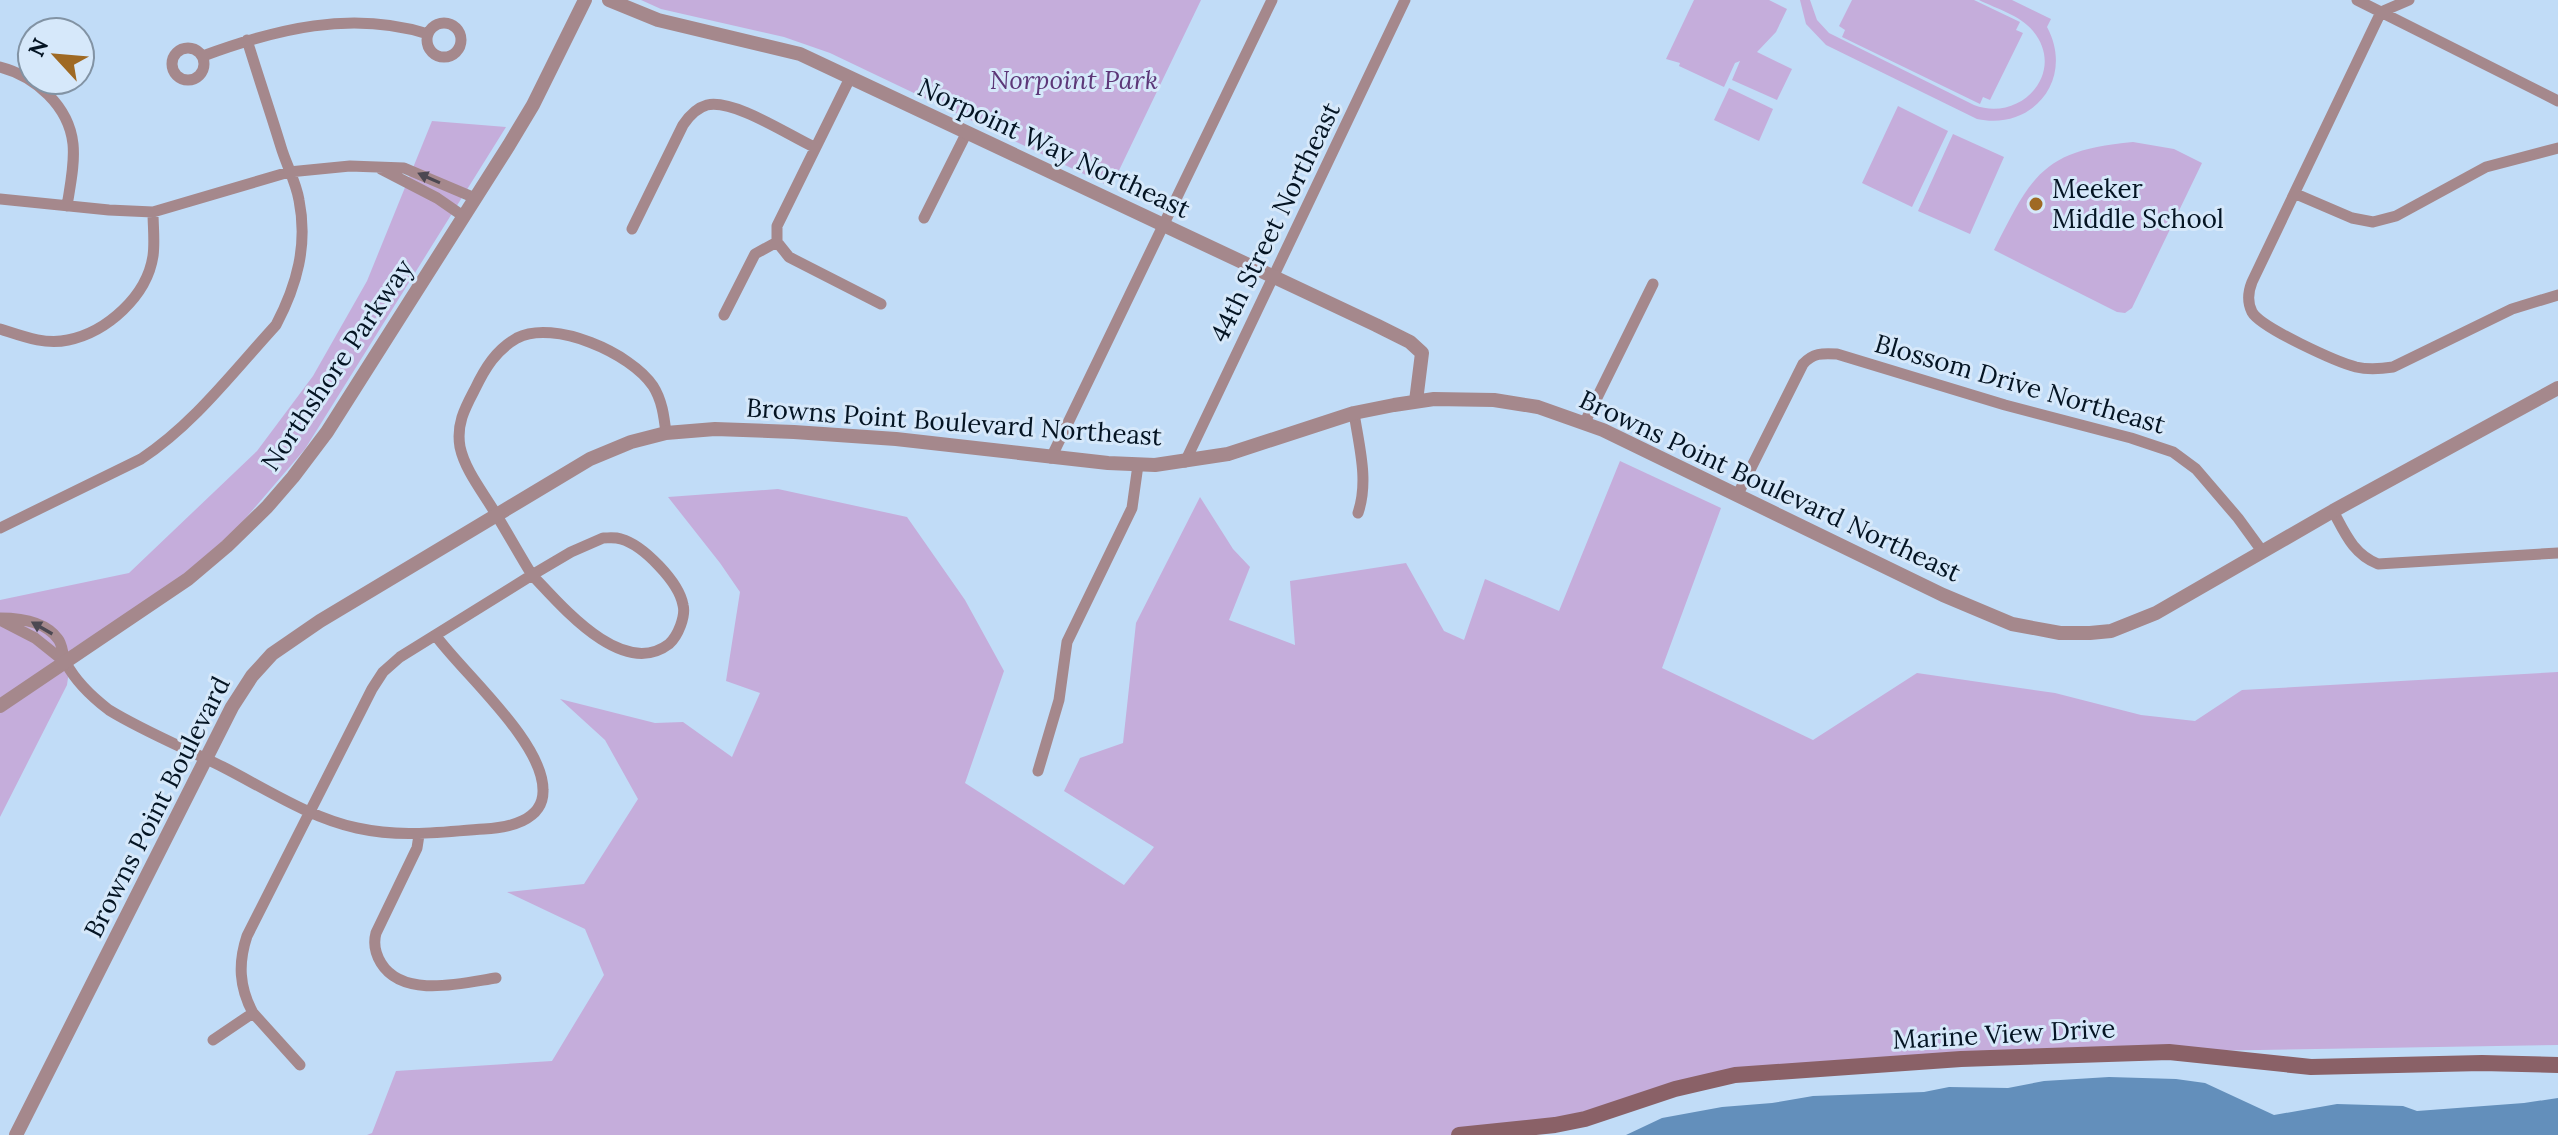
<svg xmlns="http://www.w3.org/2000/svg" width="2558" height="1135" viewBox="0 0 2558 1135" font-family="Lora,serif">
<rect width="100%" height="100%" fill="#c1dcf7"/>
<path fill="#c5addb" d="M641 0H1201L1111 187 830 53 784 37 661 9Z
M1694 0H1769L1787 9 1776 32 1757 52 1792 69 1777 100 1732 80 1740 61 1735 63 1724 87 1679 66 1680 63 1666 59Z
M1800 0H1810L1817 20 1829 33 1974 105C2021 123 2067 72 2033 31 2020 15 1997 9 1979 0H2012L2051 19 2047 27C2075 79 2033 131 1977 119L1826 45 1806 24Z
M1852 0H1974L2020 22 2016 30 2023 33 1990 100 1983 97 1980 104 1842 37 1845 30 1839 26Z
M1729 88 1773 109 1759 141 1714 120Z
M1898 106 1948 131 1912 207 1862 183Z
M432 121 506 127 305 449 208 562 72 649 67 685 0 817V600L129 573 257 451 313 376 367 281Z
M1953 134 2004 157 1970 234 1918 211Z
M2133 142 2174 149 2202 163 2132 308 2125 313 2117 312 1994 250C2032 174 2044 150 2133 142Z
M1620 461 1721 508 1662 668 1813 740 1917 673 2055 693 2141 715 2195 721 2242 690 2558 672V1045L2082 1053 1763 1072 1478 1135H367L372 1133 396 1071 552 1061 604 975 585 929 507 892 584 884 638 799 605 740 560 699 655 723 683 722 732 757 760 693 726 681 740 592 720 563 668 497 778 489 907 517 965 600 1004 671 965 783 1124 885 1154 847 1064 791 1080 758 1123 743 1136 623 1200 497 1233 549 1250 567 1229 620 1295 645 1290 581 1406 563 1444 631 1464 640 1485 579 1559 611Z"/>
<path fill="#638fbb" d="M2109 1077 2176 1079 2205 1083 2274 1115 2337 1104 2403 1106 2417 1111 2524 1103 2558 1098V1135H1626L1662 1118 1722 1107 1772 1103 1813 1096 1924 1092 1949 1087 2008 1088 2044 1081Z"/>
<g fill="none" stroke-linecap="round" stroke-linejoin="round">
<path stroke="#a5888c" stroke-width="11" d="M2357 0 2558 101
M2409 0 2381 12 2252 282C2248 292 2247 302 2252 312 2261 328 2337 362 2356 367 2369 370 2380 369 2393 367L2512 309 2558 295
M427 40a17 17 0 1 1 34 0a17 17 0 1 1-34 0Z
M172 64a16 16 0 1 1 32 0a16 16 0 1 1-32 0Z
M203 56C276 29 351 10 428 34
M0 67C35 76 69 106 73 144 75 164 70 186 67 206
M850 78 777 226V242L789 257 881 304
M381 169 437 198 463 216
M2296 194 2352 218 2373 222 2396 216 2486 167 2558 148
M0 199 109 210 153 212 289 172 350 166 404 168 475 198
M924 218 967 132
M632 229 683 125C689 116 696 108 707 105 734 99 788 135 814 147
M724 315 755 254 777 242
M0 329C22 336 44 345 68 340 107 332 147 296 153 256 155 242 153 226 153 212
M1354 413C1359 446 1369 481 1358 513
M1585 422 1653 284
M1051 458 1272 0
M1185 462 1405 0
M1738 494 1803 364C1813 353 1822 353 1837 354L2005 405 2131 438 2173 452 2196 469 2238 518 2262 551
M2333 511C2345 533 2353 554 2378 564L2558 553
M0 528 141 459C194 424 233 372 276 325 297 285 308 245 299 200 296 182 286 164 281 147 270 111 258 76 247 40
M603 538C609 538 615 537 621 539 643 545 679 582 683 605 686 616 678 636 669 644 622 680 560 604 532 575L571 552Z
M0 618C20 618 45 621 58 639 63 645 62 655 66 663 76 682 92 697 109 710 145 732 185 748 223 767 266 789 310 818 357 828 403 838 438 832 484 829 507 828 544 821 543 790 543 742 464 674 436 636
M0 620 35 638 65 662
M1038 771 1059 700 1067 642 1132 508 1138 465
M419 835 417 848 376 933C373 944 375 953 381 963 403 999 463 983 496 978
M213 1040 253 1013
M300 1065 253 1013C239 987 238 963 247 936L372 689 383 672 400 657 532 575C519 554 507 532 494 511 482 491 465 470 460 447 456 424 465 408 475 389 485 368 496 350 517 338 554 319 631 353 653 386 662 400 664 416 666 433"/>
<path stroke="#a5888c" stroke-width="14" d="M609 0 658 20 800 54 1376 325 1410 342 1422 353 1416 401
M0 706 188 579 227 546 267 507 293 477 327 432 509 145 533 105 585 0
M16 1135 232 707 252 676 272 654 320 621 590 459 631 442 666 433 715 429 794 432 896 439 1108 463 1155 465 1228 454 1354 413 1394 405 1434 399 1494 400 1538 407 1603 430 1943 595 2012 624 2060 633H2090L2111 631 2156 613 2333 511 2558 388"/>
<path stroke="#8a6167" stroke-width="16" d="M1459 1135 1555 1125 1585 1119 1675 1089 1735 1075 1961 1059 2169 1052 2311 1067 2482 1063 2558 1065"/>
</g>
<defs><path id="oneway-solid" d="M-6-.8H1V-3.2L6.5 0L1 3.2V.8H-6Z" transform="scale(2)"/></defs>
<g fill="#4c4852">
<use href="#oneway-solid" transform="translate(429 178) rotate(-156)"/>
<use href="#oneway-solid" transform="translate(42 628) rotate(-150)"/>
</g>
<circle fill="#9f6923" stroke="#d6e8fa" stroke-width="3" cx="2036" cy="204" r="8"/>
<g text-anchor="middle" stroke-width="6" stroke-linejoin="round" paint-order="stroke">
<g font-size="26" font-style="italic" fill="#5c3778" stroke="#d6e8fa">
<text x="1074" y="89">Norpoint Park</text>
</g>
<g font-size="26" fill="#041423" stroke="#d6e8fa">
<text transform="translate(1054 148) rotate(25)" y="9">Norpoint Way Northeast</text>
<text transform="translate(1275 222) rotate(-64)" y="9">44th Street Northeast</text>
<text transform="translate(337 365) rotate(-56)" y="9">Northshore Parkway</text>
<text transform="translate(2020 384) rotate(16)" y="9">Blossom Drive Northeast</text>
<text transform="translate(954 422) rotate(4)" y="9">Browns Point Boulevard Northeast</text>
<text transform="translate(1770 486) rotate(25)" y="9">Browns Point Boulevard Northeast</text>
<text transform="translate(157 807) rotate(-63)" y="9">Browns Point Boulevard</text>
<text transform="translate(2004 1034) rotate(-3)" y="9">Marine View Drive</text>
</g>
<g font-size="26" fill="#041423" stroke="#d6e8fa" text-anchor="start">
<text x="2052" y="198">Meeker<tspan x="2052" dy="30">Middle School</tspan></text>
</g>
</g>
<g transform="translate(56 56) rotate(296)"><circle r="38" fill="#d6e8fa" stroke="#8293a4" stroke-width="2"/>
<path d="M0-6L14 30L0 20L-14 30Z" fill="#9f6923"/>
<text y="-12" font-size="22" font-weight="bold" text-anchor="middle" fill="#041423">N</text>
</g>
</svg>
